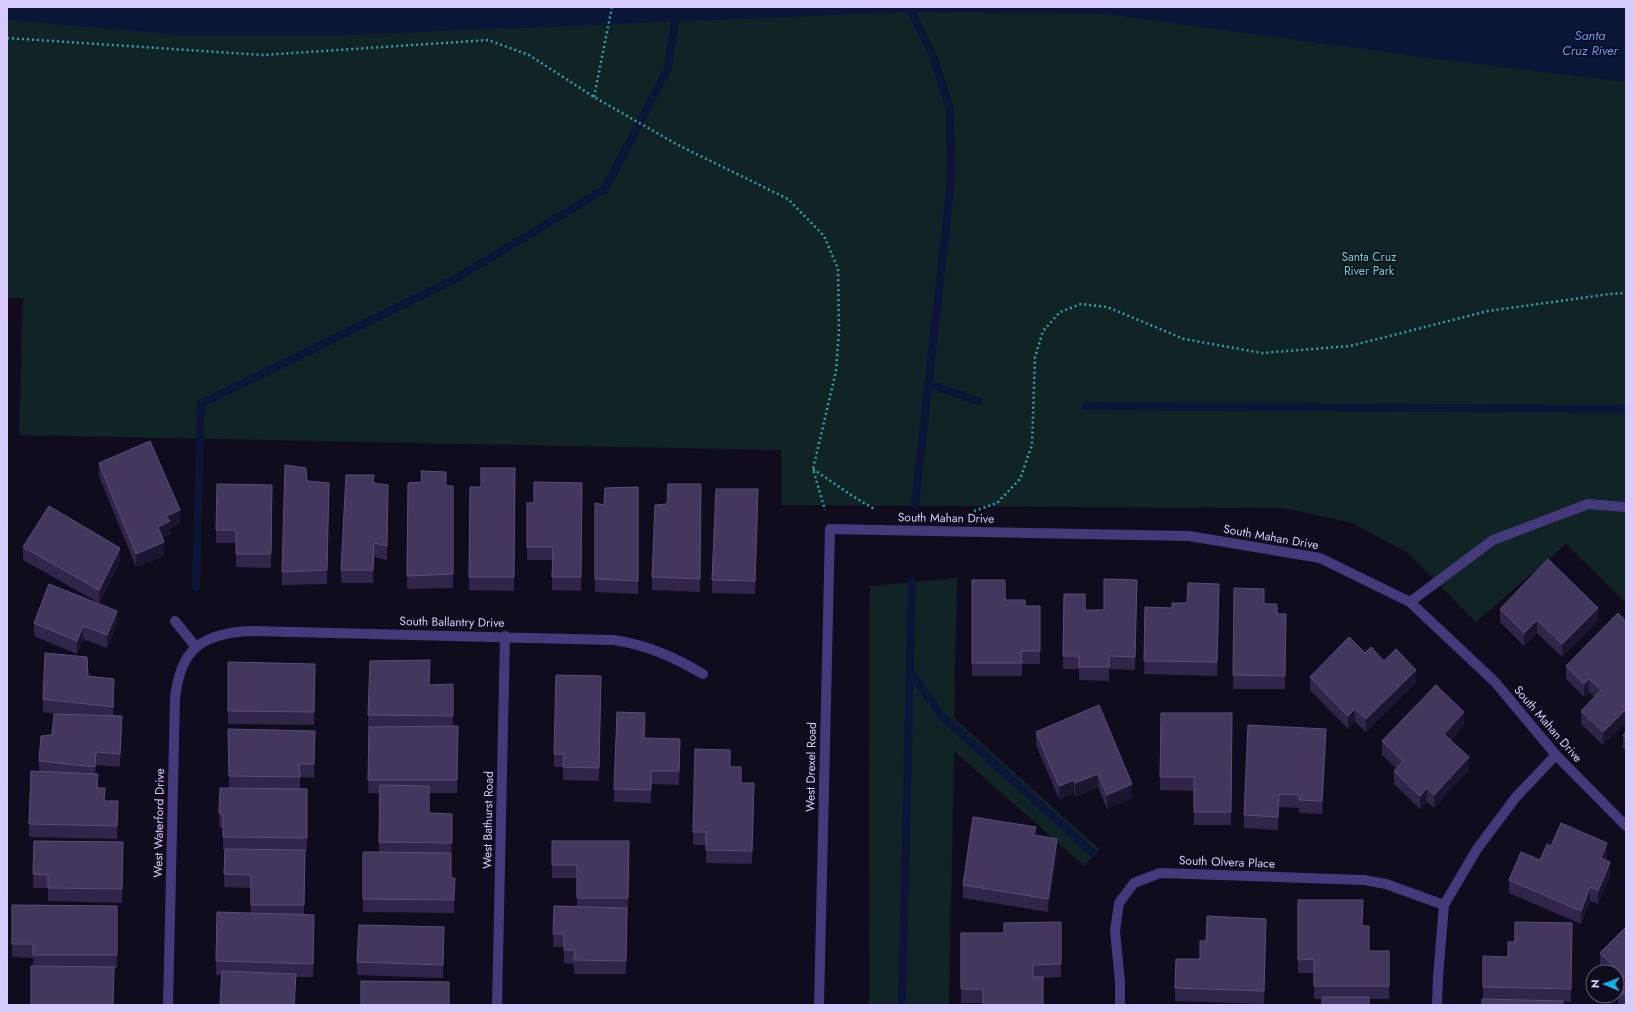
<svg xmlns="http://www.w3.org/2000/svg" width="1633" height="1012" viewBox="0 0 1633 1012" font-family="Jost,sans-serif">
<rect width="100%" height="100%" fill="#110c1d"/>
<path fill="#102426" d="M7 7H1626V603L1566 544 1476 622 1408 553 1352 523 1284 508 781 505V450L19 435 23 298H7Z
M957 578 954 718 1099 849 1084 866 954 751 949 1005H869L870 586Z"/>
<path fill="#0a1538" d="M7 7H1626V82L1436 59 1106 14 911 12 347 35H180L7 20Z"/>
<g fill="none" stroke-linecap="round" stroke-linejoin="round">
<path stroke="#0a1538" stroke-width="8" d="M910 7 911 12 933 56 950 109 951 182 915 504
M928 384 978 401
M1087 406 1626 409
M196 587 201 404 455 279 605 189 668 68 677 7
M910 671 942 716 1093 853
M902 1005 912 581"/>
<path stroke="#32a0a9" stroke-width="2.5" stroke-dasharray="2 3" stroke-linecap="butt" d="M7 38 263 55 488 40 529 55 594 97 676 144 788 199 824 236 838 269 839 330 836 371 813 469 825 510
M594 97 612 7
M813 469 854 497 876 510
M974 511 997 503 1020 479 1032 445 1035 357 1043 331 1060 312 1081 304 1107 307 1184 339 1262 353 1350 346 1488 311 1610 294 1626 293"/>
<path stroke="#44397a" stroke-width="10" d="M830 529 1189 536 1320 558 1410 602 1495 682 1556 755 1626 826
M1410 602 1493 540 1588 504 1626 507
M175 621 196 647
M168 1005 175 699C180 650 200 634 249 631L614 640C647 645 674 657 703 674
M497 1005 505 636
M1120 1005V982L1115 931 1119 903 1134 883 1160 873 1364 880 1386 884 1444 905
M1437 1005 1438 977 1444 905 1477 849 1516 797 1556 755"/>
<path stroke="#44397a" stroke-width="10" d="M819 1005 830 529"/>
</g>
<path fill="#31254a" d="M99 463 180 524 170 528V534L162 538 164 556 136 567 99 476Z
M515 468 514 591 469 590 470 487H481Z
M421 471 446 486H453V588L407 589 408 483 421 482Z
M329 483 327 584 282 585V572Z
M374 483 388 485 387 560 374 557 373 583H341V570Z
M582 483 581 591 552 590V560H527V503H534Z
M701 484 700 592 652 590V577Z
M272 485 271 568 236 567V543H216V530Z
M638 487V594L595 592V503L604 505Z
M758 503 755 594 712 593V580Z
M23 547 120 561 99 603 23 560Z
M972 580 1005 600 1025 606H1040V664H1022V676H972Z
M1137 580 1135 670 1109 669V681L1079 680V669H1063L1064 594 1085 610H1104Z
M1234 588 1264 604 1277 614H1286L1285 689H1233Z
M1219 597 1217 676 1144 674 1145 607 1172 608 1187 603Z
M1500 609 1598 621 1562 657 1537 633 1524 646 1500 622Z
M1626 621V722L1603 745 1581 724V711L1595 697 1589 692 1584 697 1566 679V666Z
M34 623 117 624 107 648 83 639 77 654 34 636Z
M1365 653 1384 661 1416 683 1366 732 1355 722 1348 729 1310 690V677Z
M228 662 315 677 314 725 228 724Z
M88 676 114 692 113 715 122 729 120 767 96 765 95 774 98 788 105 801 118 814 117 839 29 837V824L39 772V761L63 715 43 712V699Z
M453 684V726H458L457 793H429V813L452 814 451 878H455L454 913 363 912V852H379V793H368L369 728H368V715L429 685Z
M601 689 599 781 563 780V767H554V754Z
M1161 713H1232L1231 825H1194V791L1160 790Z
M1464 725 1451 740 1469 770 1434 808 1427 802 1420 809 1394 784V771L1396 768 1382 755V741Z
M645 726V738L680 752 679 785 651 784V803L614 802V789Z
M228 729 315 744 314 778 300 777V789H307V851H305L304 914 314 928 313 977H296L295 1005H220L221 975H216V961L251 913V888L224 887 225 850H223V828L219 827 220 788H229Z
M1036 732 1132 798 1107 809 1098 787 1075 797 1074 793 1059 799 1036 745Z
M1626 732V751L1623 748V735Z
M1326 742 1322 814 1299 813V808L1279 807 1278 830 1244 828V815Z
M730 767 741 783 754 796 752 864 706 863V845H693V832Z
M34 841 123 842 122 903 48 901V888H33Z
M552 841H629L628 911H627L626 974H574V964L564 963V947H553L554 906 577 907V878H552Z
M1551 846 1607 856 1605 860 1610 876 1598 904 1590 901 1581 924 1509 893V880L1540 860Z
M1057 852 1048 912 963 898V885Z
M1298 900 1363 926 1369 951H1389V999H1314V973H1298Z
M12 905 117 906V968L33 966V958L12 957Z
M1061 922V977L1043 978 983 1003H961V933H1004Z
M1572 923 1571 1002 1483 999V956L1508 957 1515 942Z
M1626 927V1005H1620L1618 1003V989L1620 987 1617 983V972H1606L1600 966V953Z
M1266 932 1264 1004 1175 1001V988L1200 959 1206 941Z
M444 941 443 978 357 975V962Z"/>
<path fill="#1d1430" d="M758 489V503L755 594V581Z
M180 510V524L170 528V534L158 540V527L166 516Z
M164 542V556L136 567V554Z
M120 548V561L99 603V590Z
M1598 608V621L1562 657V644Z
M117 611V624L107 648V635Z
M1537 620V633L1524 646V633Z
M83 626V639L77 654V641Z
M1416 670V683L1366 732V719Z
M601 676V689L599 781V768Z
M114 679V692L113 720V707Z
M1589 679V692L1584 697V684Z
M1355 709V722L1348 729V716Z
M1626 709V722L1603 745V732Z
M1464 712V725L1444 747V734Z
M122 716V729L120 767V754Z
M1326 729V742L1322 814V801Z
M315 731V744L314 778V764Z
M680 739V752L679 785V771Z
M96 752V765L95 780V767Z
M1469 757V770L1434 808V795Z
M1098 774V787L1075 797V783Z
M1074 780V793L1059 799V786Z
M754 783V796L752 864V851Z
M1132 784V798L1107 809V795Z
M1427 788V802L1420 809V796Z
M1279 794V807L1278 830V817Z
M118 801V814L117 839V826Z
M1057 839V852L1048 912V899Z
M1607 843V856L1601 872V858Z
M1610 862V876L1598 904V891Z
M1590 887V901L1581 924V911Z
M1266 919V932L1264 1004V991Z
M296 974 295 1005H294Z"/>
<path fill="#43375e" stroke="#5a4e77" d="M150 441 180 510 166 516 170 521 158 527 164 542 136 554 99 463Z
M285 465 306 468 307 481 329 483 327 570 282 572Z
M481 468H515L514 577H469L470 487H481Z
M421 471 446 472V486H453V574L407 576 408 483 422 482Z
M346 475H374L373 483 388 485 387 546 374 543 373 570H341Z
M534 482 582 483 581 577H552L553 547H527V503H534Z
M217 484 272 485 271 554H236V530H216Z
M668 484H701L700 579 652 577 655 505 667 504Z
M638 487V581L595 579V503L604 505 605 488Z
M716 489H758L755 581 712 580Z
M49 506 120 548 99 590 23 547Z
M1548 559 1598 608 1562 644 1537 620 1524 633 1500 609Z
M1104 579 1137 580 1135 657 1109 656V667H1079V656H1063L1064 594H1085V610H1104Z
M972 580H1005V600H1025V606H1040V651H1021L1022 663H972Z
M1188 583 1219 584 1217 662 1144 661 1145 607 1172 608V603H1187Z
M49 584 117 611 107 635 83 626 77 641 34 623Z
M1234 588 1264 589V604H1277V614H1286L1285 676 1233 675Z
M1618 613 1626 621V709L1603 732 1581 711 1601 690 1589 679 1584 684 1566 666Z
M1349 637 1365 653 1371 647 1384 661 1396 649 1416 670 1366 719 1355 709 1348 716 1310 677Z
M45 653 87 657 88 676 114 679 113 707 43 699Z
M430 660 429 685 453 684V716L368 715 370 661Z
M228 662 315 664 314 712 228 711Z
M556 675 601 676 599 768 563 767 564 754H554Z
M1436 685 1464 712 1444 734 1469 757 1434 795 1427 788 1420 796 1394 771 1403 761 1382 741Z
M1099 705 1132 784 1107 795 1098 774 1075 783 1074 780 1059 786 1036 732Z
M617 712 645 713 644 738 680 739 679 771H651V790L614 789Z
M1161 713H1232L1231 812H1194V777H1160Z
M54 714 122 716 120 754 96 752 95 767 39 761 41 736 52 735Z
M1248 725 1326 729 1322 801 1299 800V795L1279 794 1278 817 1244 815Z
M458 726 457 780H368L369 727Z
M228 729 315 731 314 764H299L300 777 229 776Z
M1626 732V738L1623 735Z
M695 749 730 750V767H741V783H754L752 851 706 850V832H693Z
M31 771 98 774 97 788H105L104 801H118L117 826 29 824Z
M380 785 429 786V813L452 814V843L379 842Z
M220 788 307 789V838L223 837V815L219 813Z
M973 817 1036 827 1034 835 1057 839 1048 899 963 885Z
M1561 823 1607 843 1601 858 1610 862 1598 891 1590 887 1581 911 1509 880 1521 852 1540 860 1547 844 1551 846Z
M34 841 123 842 122 889 48 888V875L33 874Z
M552 841H629L628 898H577V865H552Z
M225 849 305 850 304 905H251V875L224 874Z
M363 852 451 853V878H455L454 900 363 899Z
M1298 900H1363L1362 926H1369V951H1389V986H1314V959L1298 960Z
M12 905 117 906V955H33V944H12Z
M554 906 627 908 626 961 574 960 575 950H564V934H553Z
M217 912 314 915 313 964 216 961Z
M1207 916 1266 919 1264 991 1175 988 1176 959H1200V941H1206Z
M1061 922V964L1033 965V977H1043V1005H983V989H961V933H1004V923Z
M1515 922 1572 923 1571 989 1483 987V956L1508 957V942H1515Z
M359 925 444 927 443 965 357 962Z
M1626 927V979L1600 953Z
M31 966 114 967 113 1005H31Z
M222 971 296 974 294 1005H238L220 1004Z
M361 981 449 982V1005H361Z
M1626 981V998L1618 989Z
M1322 997H1369V1005H1322Z
M1482 999 1563 1001V1005H1482Z"/>
<g text-anchor="middle" stroke-width="3" stroke-linejoin="round" paint-order="stroke">
<g font-size="12" fill="#5ad9cb" stroke="#110c1d">
<text x="1369" y="261">Santa Cruz<tspan x="1369" dy="14">River Park</tspan></text>
</g>
<g font-size="12" fill="#d7cafd" stroke="#110c1d">
<text transform="translate(946 518) rotate(1)" y="4">South Mahan Drive</text>
<text transform="translate(1271 537) rotate(10)" y="4">South Mahan Drive</text>
<text transform="translate(452 622) rotate(1)" y="4">South Ballantry Drive</text>
<text transform="translate(1548 724) rotate(49)" y="4">South Mahan Drive</text>
<text transform="translate(811 767) rotate(-89)" y="4">West Drexel Road</text>
<text transform="translate(488 820) rotate(-89)" y="4">West Bathurst Road</text>
<text transform="translate(159 823) rotate(-89)" y="4">West Waterford Drive</text>
<text transform="translate(1227 862) rotate(2)" y="4">South Olvera Place</text>
</g>
<g font-size="13" font-style="italic" fill="#5c9bf9" stroke="#110c1d">
<text x="1590" y="40">Santa<tspan x="1590" dy="15">Cruz River</tspan></text>
</g>
</g>
<rect width="1633" height="1012" fill="none" stroke="#d7cafd" stroke-width="16"/>
<g transform="translate(1605 984) rotate(271)"><circle r="19" fill="#110c1d" stroke="#605877"/>
<path d="M0-3L7 15L0 10L-7 15Z" fill="#09b4ea"/>
<text y="-6" font-size="11" font-weight="bold" text-anchor="middle" fill="#d7cafd">N</text>
</g>
</svg>
